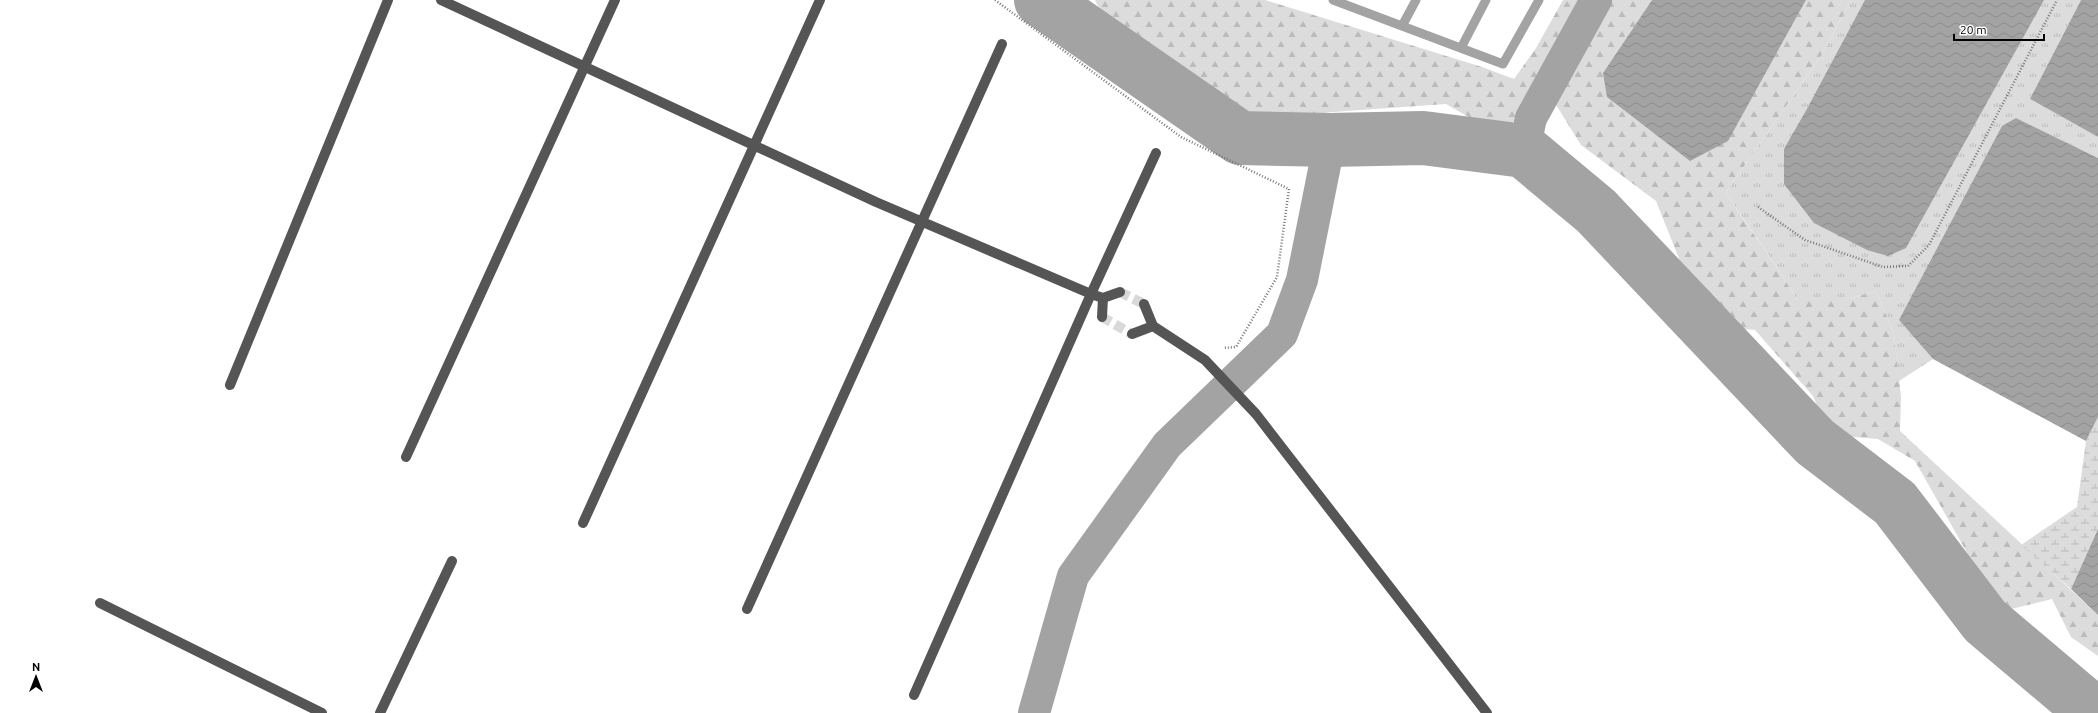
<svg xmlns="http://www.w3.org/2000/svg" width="2098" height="713" viewBox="0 0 2098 713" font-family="Ubuntu,sans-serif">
<defs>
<pattern id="grass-tufts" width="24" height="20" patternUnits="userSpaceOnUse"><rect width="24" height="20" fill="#dcdcdc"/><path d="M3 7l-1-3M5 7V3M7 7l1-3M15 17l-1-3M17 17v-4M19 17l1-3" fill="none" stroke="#bbb"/></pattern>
<pattern id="forest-firs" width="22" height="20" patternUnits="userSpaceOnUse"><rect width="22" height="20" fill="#dcdcdc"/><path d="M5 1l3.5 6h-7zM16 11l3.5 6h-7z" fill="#bbb"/></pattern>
<pattern id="wetland-marsh" width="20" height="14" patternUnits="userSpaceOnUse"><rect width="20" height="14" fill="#dcdcdc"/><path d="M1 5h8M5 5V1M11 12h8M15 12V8" fill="none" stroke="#bbb"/></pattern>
<pattern id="water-waves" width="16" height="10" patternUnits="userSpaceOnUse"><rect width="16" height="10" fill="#a3a3a3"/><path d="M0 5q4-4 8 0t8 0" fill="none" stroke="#8b8b8b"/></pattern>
</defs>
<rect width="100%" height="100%" fill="#fff"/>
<path fill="url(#grass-tufts)" d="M1851 0H2081L2030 99 2098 137V158L2016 118 1899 320 1933 359 1899 381 1894 334 1876 291 1843 301H1798C1776 263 1749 229 1726 192L1821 56Z"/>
<path fill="url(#forest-firs)" d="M1095 0H1265L1482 67 1514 79 1536 48 1563 0H1652L1603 73 1728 140 1806 0H1851L1821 56 1726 192C1749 230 1776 263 1798 301H1843L1876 291 1894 334 1901 397 1900 431 2098 615V656L2071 637 2052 599 2011 609 1990 593 1915 461 1878 439 1830 435 1813 396 1755 330 1721 327 1684 271 1656 201 1581 145 1553 100 1514 122 1486 127 1446 104 1332 112 1249 122C1227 105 1205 87 1183 71 1160 55 1105 25 1095 0Z"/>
<path fill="url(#wetland-marsh)" d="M2098 417V529L2071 589 2021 545 2077 507 2086 441Z"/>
<path fill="url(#water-waves)" d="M1652 0H1806L1728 141 1690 161 1607 97 1603 73Z
M1865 0H2044L1906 248 1888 256 1867 250 1814 223 1784 184V149L1808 107Z
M2081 0H2098V137L2030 99Z
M2016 118 2098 158V417L2086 441 1933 359 1899 320 2002 126Z
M2098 529V615L2071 589Z"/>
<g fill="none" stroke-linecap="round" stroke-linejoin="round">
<path stroke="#a3a3a3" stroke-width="9" d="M1333 0 1503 64 1539 0
M1402 26 1416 0
M1461 48 1486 0"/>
<path stroke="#a3a3a3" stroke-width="32" d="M1524 151 1531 118 1596 0
M1034 713 1073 576 1167 445 1282 334 1302 280 1330 140"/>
<path stroke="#a3a3a3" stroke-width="54" d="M1041 0 1240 138 1330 140 1423 138 1524 151 1596 211 1815 442 1895 503 1985 621 2094 713"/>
<path stroke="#d9d9d9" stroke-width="10" stroke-dasharray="10 5" stroke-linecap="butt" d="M1120 292 1144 304
M1102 317 1132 334"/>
<path stroke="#777" stroke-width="2.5" stroke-dasharray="1 2" stroke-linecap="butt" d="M995 0 1181 137 1289 189 1277 277 1236 347 1223 348
M1758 207 1805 240 1883 267 1908 266 1929 245 2057 0"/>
<path stroke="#555" stroke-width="10" d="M441 0 876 202 1091 294 1103 298 1120 292
M1144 304 1153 326 1205 360 1256 414 1487 713
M1102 317 1103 298
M1132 334 1153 326
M230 385 388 0
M406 457 615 0
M583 523 820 0
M100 603 322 713
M747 609 1002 44
M914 695 1091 294 1156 153
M380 713 452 561"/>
</g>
<g transform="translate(36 677)" stroke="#ffffff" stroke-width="3" paint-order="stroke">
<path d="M0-3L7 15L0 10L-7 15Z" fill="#000000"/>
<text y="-6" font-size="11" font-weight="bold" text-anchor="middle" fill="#000000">N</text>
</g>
<path d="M1954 34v6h90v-6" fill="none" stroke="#000000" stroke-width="2"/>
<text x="1960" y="34" font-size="12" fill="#000000" stroke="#ffffff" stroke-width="3" paint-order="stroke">20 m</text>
</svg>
